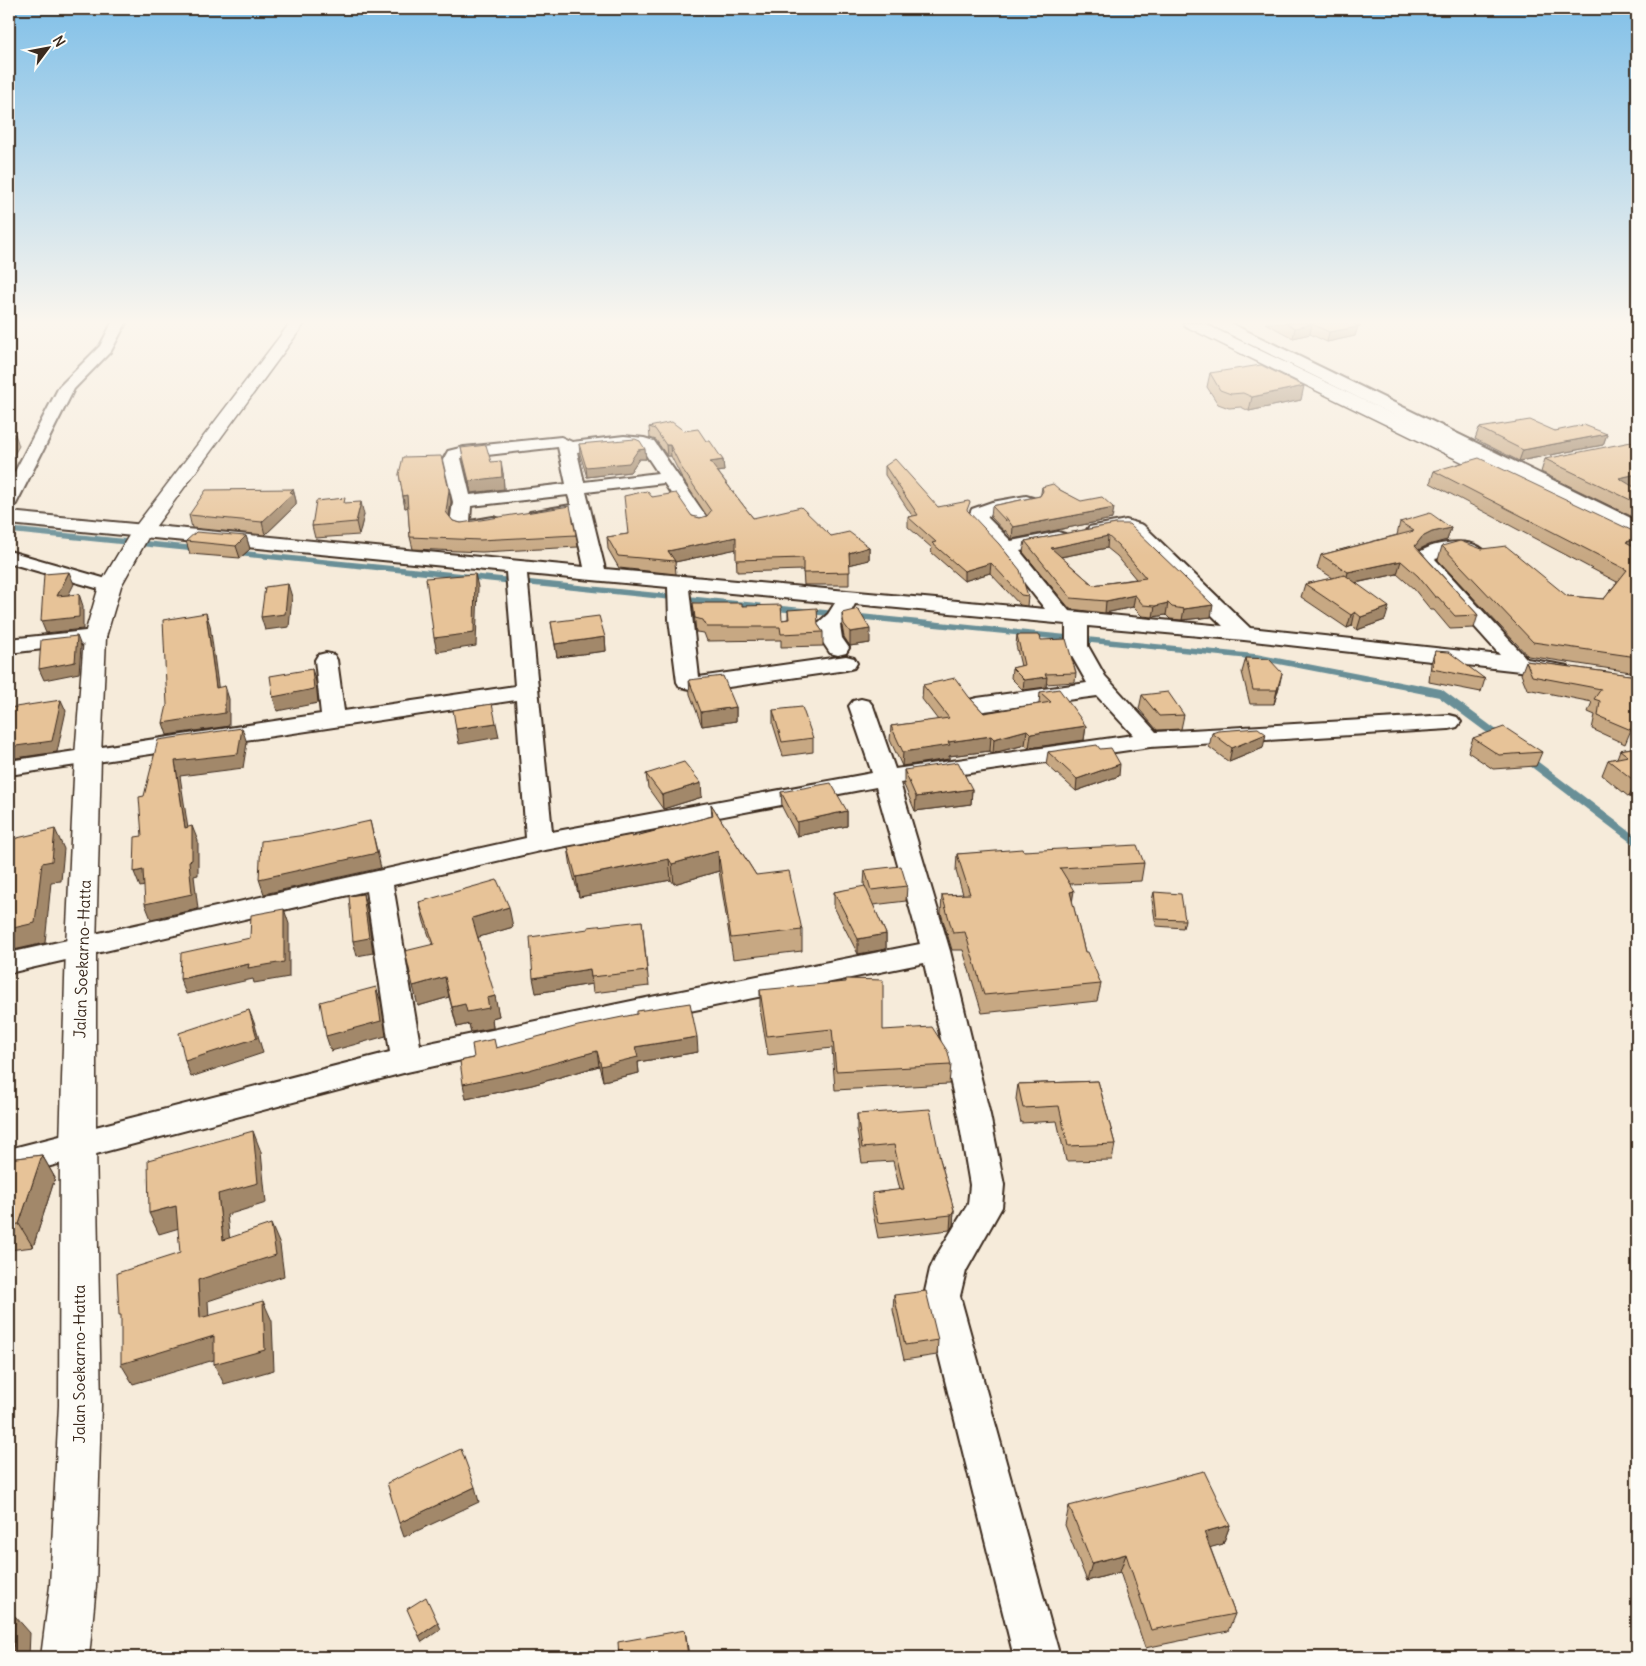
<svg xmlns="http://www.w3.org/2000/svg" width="1646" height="1666" viewBox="0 0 1646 1666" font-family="Delius,sans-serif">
<rect width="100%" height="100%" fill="#f6ebda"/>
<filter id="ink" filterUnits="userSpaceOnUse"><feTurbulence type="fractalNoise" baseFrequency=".02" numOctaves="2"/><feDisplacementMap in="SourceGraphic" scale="10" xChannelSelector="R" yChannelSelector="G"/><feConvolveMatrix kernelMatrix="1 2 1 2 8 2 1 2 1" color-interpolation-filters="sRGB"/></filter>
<g filter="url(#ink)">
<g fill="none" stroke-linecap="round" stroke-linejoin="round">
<path stroke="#698f97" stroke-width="5.5" d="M9 530 197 549
M236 553 759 606
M773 608 839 614
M853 616 1257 657 1416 688"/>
<path stroke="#698f97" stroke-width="8" d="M1410 687 1440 693 1498 736
M1529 760 1637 842"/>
<g stroke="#3b2a1e" stroke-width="4">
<path id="street" d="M112 323H126L111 351 74 389 18 500 16 504 9 506V483L59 387 100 346Z
M1211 323H1230L1637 521V534L1630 532 1213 326Z
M624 436 644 438 654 441 710 522 707 526 700 528 693 526 664 483 586 492 605 569 1045 609 1000 552 968 518 972 509 992 502 1026 496 1033 498 1035 502 1033 506 996 513 987 517 1011 541 1058 532 1065 534 1068 538 1065 542 1020 551 1069 611 1223 626 1129 533 1125 532 1096 537 1089 535 1086 531 1089 527 1126 520 1143 525 1250 628 1500 655 1413 558C1424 542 1473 535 1485 552L1482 556 1475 558 1457 554 1435 559 1527 659 1568 666 1571 671 1568 676 1560 678 1520 671 1244 640 1088 626V646L1105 676 1156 732 1449 715 1457 717 1461 722 1457 727 1449 729 1150 747 900 783 950 951 990 1115 1004 1185 1002 1207 966 1271 960 1296 1060 1657H1014L924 1296 930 1269 935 1258 968 1204 970 1185 958 1115 924 963 646 1020 407 1072 9 1177V1149L390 1052 366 891 9 973V953L526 838 516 700 9 775V761L321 714 315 660 318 655 326 653 334 655 337 660 344 711 515 686 506 572 9 524V512L584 567 573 516 537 522 530 520 528 516 530 512 571 505 568 495 471 506 470 521 493 517 500 519 503 523 500 527C485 531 460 539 450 524L453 502 443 460 448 451 464 447 561 437 572 442ZM624 446 642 449 658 473 584 482 577 452ZM558 447 566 484 470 495 461 458ZM527 574 668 587 669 619 677 682 680 687 701 691 846 670 854 668 857 663 854 658 846 656 699 677 689 589 835 603 828 614 818 623 820 638 830 653 838 655 846 653 849 648 842 638 840 625 845 623 855 604 1066 624V646L1087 683 977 698 969 700 965 705 969 710 977 712 1097 696 1133 735 895 769 873 706 869 701 861 699 853 701 849 706 872 773 552 832ZM876 787 920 944 646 998 420 1045 393 885 540 851Z
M9 551 117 582 120 586 117 590 110 592 9 563Z
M95 630 103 632 106 637 103 642 9 653V639Z"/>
</g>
<g stroke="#3b2a1e" stroke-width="3">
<path id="secondary" d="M1183 323H1203L1513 472 1515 476 1513 480 1506 482 1499 480 1185 326Z"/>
</g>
<g stroke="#3b2a1e" stroke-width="3">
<path id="highway" d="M290 323H305L150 534 121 586 106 637 101 756 96 947V1145L101 1405 96 1586 89 1657H41L50 1586 59 1405 60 1145 66 947 75 756 84 637 99 586 131 532Z"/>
</g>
<use href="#street" fill="#fdfcf7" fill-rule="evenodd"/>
<use href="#secondary" fill="#fdfcf7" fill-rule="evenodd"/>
<use href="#highway" fill="#fdfcf7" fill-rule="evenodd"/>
</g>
<path fill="#c7a883" stroke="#3b2a1e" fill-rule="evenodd" d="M1265 323H1361L1360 326 1357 327 1355 336 1327 342 1310 334 1293 338Z
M1210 373 1301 400 1249 411 1241 407 1229 408 1218 404 1207 387Z
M649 427 684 431 706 441 723 460 724 471 718 472 753 518 831 536 869 547V560L849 565V585H804L803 570 737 572 736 549 675 562 676 574 619 568 608 549 607 537 628 534 652 497 692 516 700 518 707 516 682 478 671 456H667L656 440 650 438Z
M1479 428 1555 431 1607 434 1603 445 1519 461 1475 439Z
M579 444 646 459H639L630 472 587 477 580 454Z
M461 448 503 473 504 489 471 493Z
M1545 459 1637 485 1633 486 1637 489V519L1541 472Z
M885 466 938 507 969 512 1028 596 1027 606 1020 605 990 573 964 581 931 552 932 548 908 527V517H913L885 475Z
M1434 471 1637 533V673L1528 656 1438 560 1442 546 1567 596 1604 599 1617 582 1430 483Z
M399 474 451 502 449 516 453 521 461 523 576 535 578 547 482 552 413 549 410 537 408 507 405 508Z
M1042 487 1060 490 1112 519 1012 539 1005 530V532L991 517 992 506 1040 496 1041 493Z
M293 489 296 501V505L265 535 192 528 189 515Z
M364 515 359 535 315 538 312 526Z
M1400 522 1451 528 1447 540 1428 545 1419 550 1478 615 1474 628 1450 629 1434 610H1431L1414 589 1397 574 1356 583 1385 620 1357 630 1352 626 1347 628 1301 597 1305 584 1333 578 1317 568 1321 555 1397 535Z
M1116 524 1211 617 1182 620 1170 619 1166 615 1153 617 1142 616 1133 607 1105 613 1070 609 1023 552 1025 541ZM1107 548 1117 556 1136 579 1093 585 1061 557Z
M246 536 250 549 240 558 190 554 186 541Z
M693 603 743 606 782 620 788 619V610L818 625 823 632V646L781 647V640L707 641 704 633 696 632Z
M842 613 870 643 850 646 844 637 842 626Z
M551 622 605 637 606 651 557 657Z
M1017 635 1041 640 1076 673 1075 682 1046 684V687L1023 690 1011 678 1012 668 1021 666 1016 645Z
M1435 651 1485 679 1481 692 1429 682 1431 663Z
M1246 658 1279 687 1274 704H1250L1242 672Z
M1526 661 1637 676V705L1634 711 1631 730 1625 744 1592 729 1595 715 1588 712 1592 702 1527 689 1521 674Z
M689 680 736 707V721L702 726 690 694Z
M923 685 969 697 984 713 1039 704 1040 692 1086 726 1084 740 1029 748 1025 745 993 753 990 751 949 756V759L902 766 890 740 891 726 938 720 922 699Z
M1142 695 1184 715 1181 729 1157 730 1139 709Z
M773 710 813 738V752L783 756 773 724Z
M1212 733 1263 748 1229 762 1209 747Z
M1473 738 1542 752 1536 766 1493 769 1468 752Z
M1637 747V800L1632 796 1629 797 1602 775 1608 760 1617 758 1620 750Z
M1100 749 1119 776 1076 791 1046 764 1048 752Z
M904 770 972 789 971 804 915 811 904 785Z
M646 774 702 797 663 809 648 788Z
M781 792 847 811V826L797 836 782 807Z
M711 804 756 875 802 930V951L733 959 719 871 674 884 671 880 579 897 571 867 568 847 632 837 712 816Z
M1023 851 1144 863 1141 881 1070 884 1072 901 1085 952 1101 984 1097 1001 982 1013 963 950H952L941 913 942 895 963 894 956 871 957 854Z
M865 870 907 886 906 901 873 905 886 934V949L858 954 834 907V892L865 887 864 884Z
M1154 892 1185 920 1183 928 1156 926 1152 900Z
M419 902 513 927 478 937 499 1016 492 1018 493 1028 471 1032 469 1024 457 1027 449 997 418 1006 432 944 424 922Z
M642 921 649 986 593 993 592 984 536 993Z
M760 990 883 1030 951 1065 949 1084 835 1090 832 1048 768 1055 760 1009Z
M496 1048 698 1052 638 1062 639 1073 603 1081 599 1066 532 1085 466 1099 474 1058Z
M1098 1081 1115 1144 1112 1160 1066 1161 1057 1121 1021 1123 1016 1099 1018 1084Z
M857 1114 940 1159 954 1210 953 1225 950 1230 878 1238 872 1208V1193L900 1190 893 1161 862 1163 857 1130Z
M42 1155 55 1178 33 1247 9 1250V1159Z
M894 1295 938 1340 937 1355 904 1360 893 1310Z
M1069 1506 1230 1525 1223 1544 1210 1547 1235 1614 1228 1631 1145 1648 1120 1572 1087 1581 1065 1525Z"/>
<path fill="#a2886a" stroke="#3b2a1e" d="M1344 323H1361L1360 326 1343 329Z
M1312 324 1310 334 1293 338 1295 328Z
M1358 327 1355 336 1327 342 1329 332Z
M1304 386 1301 400 1249 411 1252 397Z
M15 434 19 446 9 463V444Z
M1607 434 1603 445 1519 461 1523 450Z
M666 445H670L671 456H667Z
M645 449 646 459H639L630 472 587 477 586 467 638 450Z
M723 460 724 471 711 473 710 462Z
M501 461 503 473 504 489 471 493 469 481Z
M1637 474V485L1615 491 1619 478Z
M293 489 296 501V505L265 535 262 522Z
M449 490 451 502 448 524 446 512Z
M407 495 409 507 405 508 403 496Z
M361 502 364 515 359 535 356 522Z
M1114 508 1112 519 1012 539 1013 527Z
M1451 528 1447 540 1428 545 1418 550 1415 546 1422 537 1432 532Z
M246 536 250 549 240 558 236 546Z
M1108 536 1107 548 1050 559 1051 548Z
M736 537 737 549 675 562 668 551Z
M1637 539V551L1626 542Z
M869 547V560L848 565 849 553Z
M1401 561 1397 574 1345 585 1348 572Z
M991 563 990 573 964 581V571Z
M69 572 74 584 62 608 57 596Z
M475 574 478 587 476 646 437 652 434 638Z
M288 584 292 597 289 627 265 630 261 617Z
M79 594 83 606V629L46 633 41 621Z
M1135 595 1133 607 1105 613 1106 601Z
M1168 603 1166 615 1153 617 1155 606Z
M1213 605 1211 617 1182 620 1184 609Z
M1389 607 1385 620 1357 630 1361 617Z
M1355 612 1352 626 1347 628 1351 615Z
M206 613 210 625 220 700 216 688Z
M870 629V643L850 646V632Z
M77 636 81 646 79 673 44 680 39 669Z
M605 637 606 651 557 657 555 644Z
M312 669 316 682 318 703 277 711 273 697Z
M1282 673 1279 687 1274 704 1277 690Z
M1047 677 1046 687 1023 690 1024 680Z
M225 686 229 699V726L167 735 163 723Z
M61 700 66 711 57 752 9 759V747Z
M1637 701V705L1629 718 1635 705Z
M736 707V721L702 726 701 712Z
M496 723 499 737 459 744 456 729Z
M1086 726 1084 740 1029 748 1031 734Z
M242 728 247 743 243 768 180 776 190 842 185 828 175 761Z
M1027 730 1025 745 993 753 994 739Z
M1266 734 1263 748 1229 762 1232 748Z
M991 736 990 751 949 756V759L902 766 903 752 948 742Z
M1120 764 1119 776 1076 791 1077 779Z
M1637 781V785L1632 796 1629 797 1636 782Z
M701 783 702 797 663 809 662 795Z
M972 789 971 804 915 811 916 797Z
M847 811V826L797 836V822Z
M370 821 381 868 264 894 259 879Z
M192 826 198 841V875L194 876 198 909 151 919 145 904 189 861Z
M55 829 64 849 61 881 51 882 45 943 9 951V929L42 863Z
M718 851 719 871 674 884 672 864Z
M669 859 671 880 579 897 576 877Z
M143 870 149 885 140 887 134 872Z
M1074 891 1071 909 1070 892Z
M363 894 367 909 373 953 357 956 353 941Z
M509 907 513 927 476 938 472 918Z
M284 909 289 924V977L254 983 253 979 186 994 180 979 249 964Z
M886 934V949L858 954V939Z
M590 969 592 984 536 993 533 978Z
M445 977 449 997 418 1006 413 986Z
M376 987 381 1002 386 1036 331 1051 326 1036Z
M495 996 499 1016 492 1018 493 1028 471 1032 469 1024 457 1027 452 1007Z
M249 1010 255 1025 263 1053 191 1077 185 1061Z
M697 1037 698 1052 638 1062 639 1073 603 1081 601 1066 635 1047Z
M597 1051 599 1066 532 1085 466 1099 463 1084Z
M253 1131 261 1152 266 1203 227 1215 232 1260 223 1240 218 1194Z
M42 1155 55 1178 33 1247 19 1224Z
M176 1206 186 1226 159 1234 149 1213Z
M954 1210 953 1225 950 1230 951 1215Z
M271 1224 280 1245 284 1276 208 1301 210 1338 214 1336 224 1357 133 1384 121 1364 200 1318 198 1280Z
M263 1301 272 1321 274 1370 224 1384 214 1364Z
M475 1487 479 1502 404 1537 399 1523Z
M1230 1525 1223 1544 1198 1551 1204 1532Z
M1126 1554 1120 1572 1087 1581 1092 1563Z
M15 1616 30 1633 29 1657H13Z
M438 1623 441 1629 422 1642 419 1636Z
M685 1630 688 1649 689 1657H688Z"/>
<path fill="#e7c398" stroke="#3b2a1e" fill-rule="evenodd" d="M1285 323H1352L1358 327 1329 332 1312 324 1295 328Z
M1261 365 1304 386 1252 397 1243 393 1231 394 1220 390 1210 373Z
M1530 420 1555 431 1584 425 1607 434 1523 450 1479 428Z
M672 422 684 431 698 429 706 441H710L723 460 710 462 753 518 801 507 831 536 849 532 869 547 849 553 850 572 803 573V558L736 560V537L668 551 675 561 618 556 607 537 628 534 624 496 647 491 652 497 676 493 692 516 700 518 707 516 711 511 681 467 670 445H666L655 429 649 427Z
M9 434H15L9 444Z
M635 439 640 441 645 449 638 450 629 463 586 467 579 444Z
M1631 442 1637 444V474L1619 478 1637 489V503L1545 459Z
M486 445 491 462 501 461 502 477 469 481 461 448Z
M441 456 449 490 446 512 453 521 461 523 570 506 576 535 480 540 410 537 407 495 403 496 399 474 403 457Z
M1479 458 1637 533V539L1626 542 1637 548V657L1533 642 1442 546 1460 541 1482 549 1506 546 1567 596 1604 599 1627 570 1434 471Z
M895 459 938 507 968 501 970 502 967 510 999 544 1020 570 1028 596 1021 595 991 563 964 571 932 543 936 542 908 517 918 515 885 466Z
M1053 484 1060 490 1081 501 1102 497 1114 508 1013 527 1005 516 1006 521 992 506 1040 496 1043 491 1042 487Z
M293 489 290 492 293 493 262 522 189 515 206 490Z
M345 498 344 503 361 502 356 522 312 526 316 501Z
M1430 513 1451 528 1432 532 1422 537 1415 546 1478 615 1455 616 1438 597H1435L1418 576 1401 561 1348 572 1321 555 1414 531 1400 522Z
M1116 524H1129L1213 605 1184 609 1172 607 1168 603 1155 606 1143 605 1135 595 1106 601 1071 598 1025 541ZM1108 536 1118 545 1146 578 1093 585 1051 548Z
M196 532 246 536 236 546 186 541Z
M69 572 57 596 79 594V617L41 621 44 574Z
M475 574 474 633 434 638 426 578Z
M1345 575 1389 607 1361 617 1355 612 1351 615 1305 584Z
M288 584 285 614 261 617 265 587Z
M693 603H742V606L781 605 782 620 789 619 788 610 817 608 818 625 823 632 781 634 780 627H707L703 620 695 618Z
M858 609 870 629 850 632 844 624 842 613Z
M206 613 216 688 225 686V713L163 723 167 705 163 620Z
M599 616 605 637 555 644 551 622Z
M1017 635H1040L1041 640 1066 639 1076 673 1045 674 1047 677 1024 680 1012 668 1024 665Z
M77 636 75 662 39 669 41 640Z
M1435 651 1449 652 1485 679 1432 669Z
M1246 658 1269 659 1282 673 1277 690H1253Z
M1526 661 1637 676V701L1635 705 1631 730 1598 716 1600 701 1594 699 1601 689 1532 676Z
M312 669 314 689 273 697 270 676Z
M723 676 736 707 701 712 689 680Z
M955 678 969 697 984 713 1051 702 1040 692 1059 689 1086 726 1031 734 1027 730 994 739 991 736 948 742 950 745 903 752 891 726 949 718 923 685Z
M1168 692 1184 715 1159 716 1142 695Z
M61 700 52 741 9 747V708Z
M492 704 496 723 456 729 453 710Z
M802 707 813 738 782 742 773 710Z
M1504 727 1542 752 1499 755 1473 738Z
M242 728 238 754 175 761 185 828 192 826V860L189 861 192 894 145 904 143 870 134 872 135 837 142 836 139 797 144 796 158 740Z
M1258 728 1266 734 1232 748 1212 733 1218 731Z
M1097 745 1100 749 1111 748 1120 764 1077 779 1048 752Z
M1637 747V781L1636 782 1608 760 1628 756 1620 750Z
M684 762 701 783 662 795 646 774Z
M958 762 972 789 916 797 904 770Z
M831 783 847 811 797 822 781 792Z
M711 804 756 875 789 871 802 930 731 938 718 851 672 864 669 859 576 877 568 847 632 835V837L713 816Z
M370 821 377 853 259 879 261 841 306 835Z
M55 829 52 861 42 863 35 923 9 929V840Z
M1137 845 1144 863 1060 868 1074 891 1070 892 1085 952H1088L1101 984 984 995 965 932 953 933 942 895 970 894 957 854 1022 849 1023 851Z
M901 866 907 886 871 890 865 870Z
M497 880 509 907 472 918 495 996 487 998 489 1008 467 1012 465 1004 452 1007 445 977 413 986 405 951 434 944 419 902Z
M865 886 886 934 858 939 834 892Z
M1154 892 1181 894 1185 920 1157 919Z
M363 894 369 938 353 941 349 896Z
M284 909V962L248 968 249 964 180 979 181 953 250 938 251 915Z
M642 921 647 971 591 977 590 969 533 978 530 937 588 929V927Z
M846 979 883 980V1030L932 1027 948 1052 951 1065 836 1071 832 1029 767 1036 760 990 846 982Z
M376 987 381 1021 326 1036 320 1002Z
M690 1003 697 1037 635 1047 638 1057 601 1066 597 1051 529 1070 463 1084 460 1061 474 1058 472 1044 494 1039 496 1048 578 1026 637 1014V1011Z
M249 1010 257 1038 185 1061 179 1033Z
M1098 1081 1115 1144 1068 1146 1059 1106 1023 1108 1018 1084Z
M930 1109 940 1159 954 1210 951 1215 878 1223 872 1193 904 1189 894 1145 862 1148 857 1114Z
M253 1131 258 1183 218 1194 223 1240 271 1224 276 1255 198 1280 200 1318 263 1301 265 1350 214 1364V1336L121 1364V1315H119L117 1273 180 1253 176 1206 149 1213 148 1160Z
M42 1155 19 1224 9 1225V1159Z
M926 1291 938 1340 905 1345 894 1295Z
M461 1449 475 1487 399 1523 387 1483Z
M1204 1471 1230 1525 1204 1532 1235 1614 1151 1630 1126 1554 1092 1563 1069 1506Z
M426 1597 438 1623 419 1636 407 1609Z
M15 1616 13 1657H9V1618Z
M685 1630 688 1657H619L618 1642Z"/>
</g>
<linearGradient id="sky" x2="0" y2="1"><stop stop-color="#81c0e8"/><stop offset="0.58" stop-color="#fbf6ee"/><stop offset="1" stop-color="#fbf6ee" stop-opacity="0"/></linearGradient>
<rect width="1646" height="556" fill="url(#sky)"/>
<g text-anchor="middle" stroke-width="4.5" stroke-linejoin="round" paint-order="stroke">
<g font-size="16" fill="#3b2a1e" stroke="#fdfcf7">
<text transform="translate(82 959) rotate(-88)" y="6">Jalan Soekarno-Hatta</text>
<text transform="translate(79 1364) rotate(-90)" y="6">Jalan Soekarno-Hatta</text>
</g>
</g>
<rect width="1646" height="1666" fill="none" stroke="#fdfcf7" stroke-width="30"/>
<rect x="15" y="15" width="1616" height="1636" fill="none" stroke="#3b2a1e" stroke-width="2" filter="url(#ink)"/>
<g transform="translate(48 48) rotate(58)" stroke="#fdfcf7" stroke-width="4" paint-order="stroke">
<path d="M0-4L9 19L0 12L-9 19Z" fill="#3b2a1e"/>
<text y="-8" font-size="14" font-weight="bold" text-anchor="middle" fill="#3b2a1e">N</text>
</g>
</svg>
